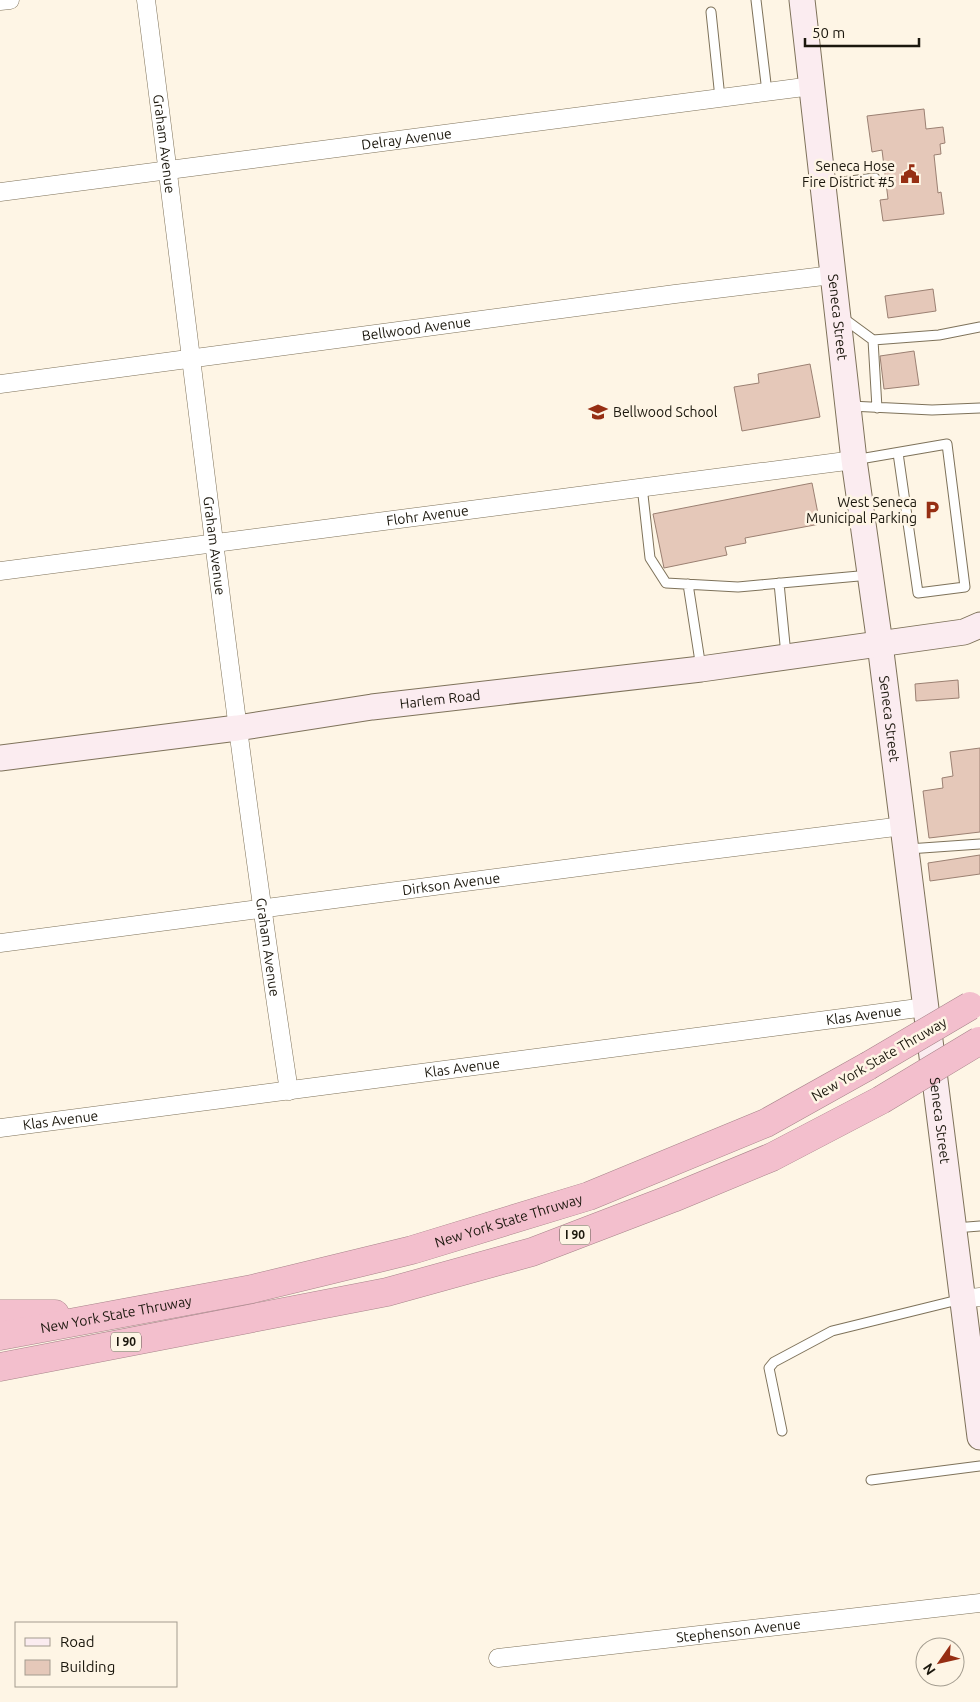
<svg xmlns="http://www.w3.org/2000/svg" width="980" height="1702" viewBox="0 0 980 1702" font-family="Ubuntu,sans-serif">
<rect width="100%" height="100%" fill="#fef5e5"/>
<path fill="#e5c8b9" stroke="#9b8072" d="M924 109 926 129 943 127 945 143 940 144 941 154 934 155 938 193 941 192 944 214 883 221 880 200 888 199 882 150 872 152 867 116Z
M933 289 936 311 888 318 885 296Z
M914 351 919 385 884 389 880 356Z
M810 364 820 417 742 431 734 387 759 383 758 374Z
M812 483 820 524 745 538 746 543 725 547 727 555 664 568 653 514Z
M958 680 959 698 916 701 915 684Z
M980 748V832L929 838 923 791 943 788 942 778 953 776 950 752Z
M980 855V874L930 881 928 863Z"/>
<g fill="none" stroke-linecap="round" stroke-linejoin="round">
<g stroke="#7e725a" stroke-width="11">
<path id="service" d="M756 0 767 92
M711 12 720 98
M825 184 875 178
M843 318 873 340 877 408
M873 340 939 335 980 327
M850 406 932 410 980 408
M854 460 947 444 965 587 918 593 898 453
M642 486 650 558 666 583 738 587 870 575
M779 583 786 655
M688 584 701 668
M908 849 980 844
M955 1228 980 1226
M782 1431 769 1368 774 1362 832 1331 962 1299
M871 1480 980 1466"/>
</g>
<g stroke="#7e725a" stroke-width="19">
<g id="minor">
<path id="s1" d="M146 0C193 364 234 729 289 1091"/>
<path d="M0 1 10 0"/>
<path id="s2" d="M0 192 812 86"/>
<path id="s3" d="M0 384 675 294 832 275"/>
<path id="s4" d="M0 571 854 460"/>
<path id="s5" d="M0 943 671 855 903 826"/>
<path id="s6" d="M0 1128 926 1007"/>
<path d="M962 1299 980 1297"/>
<path id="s7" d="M498 1658 980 1603"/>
</g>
</g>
<g stroke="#7e725a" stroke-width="27">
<g id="secondary">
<path id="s8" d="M802 0 854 460 880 644 980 1437"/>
<path id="s9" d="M0 758 237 728 372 707 701 669 964 632 980 625"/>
</g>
</g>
<g stroke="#a7848a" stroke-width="29">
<g id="motorway">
<path d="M0 1314H55"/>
<path id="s10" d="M0 1336 252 1289 412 1250 589 1196 766 1123 868 1066"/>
<path d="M0 1367 387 1292 532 1252 673 1198 772 1157 881 1100"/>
</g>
</g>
<use href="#service" stroke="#fff" stroke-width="9"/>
<use href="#minor" stroke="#fff" stroke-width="18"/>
<use href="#secondary" stroke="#fbecf0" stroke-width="25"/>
<use href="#motorway" stroke="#f3bfcd" stroke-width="28"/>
<g stroke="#a7848a" stroke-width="29" stroke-linecap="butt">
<path id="motorway-bridge" d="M868 1066 970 1006
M881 1100 979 1041"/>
</g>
<use href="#motorway-bridge" stroke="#f3bfcd" stroke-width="28"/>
</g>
<defs>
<g id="civic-bare" transform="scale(1.5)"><path d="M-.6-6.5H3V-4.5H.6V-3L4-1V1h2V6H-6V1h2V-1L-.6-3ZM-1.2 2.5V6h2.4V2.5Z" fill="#962e13" stroke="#fef5e5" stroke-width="2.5" paint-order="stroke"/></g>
<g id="school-bare" transform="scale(1.5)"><path d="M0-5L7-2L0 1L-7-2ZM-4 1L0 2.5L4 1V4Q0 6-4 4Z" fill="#962e13" stroke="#fef5e5" stroke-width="2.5" paint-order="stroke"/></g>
<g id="parking-bare" transform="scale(1.5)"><path d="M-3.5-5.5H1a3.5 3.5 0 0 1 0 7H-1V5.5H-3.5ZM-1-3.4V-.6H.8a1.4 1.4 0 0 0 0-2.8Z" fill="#962e13" stroke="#fef5e5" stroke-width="2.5" paint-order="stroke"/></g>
</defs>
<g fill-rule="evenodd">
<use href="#civic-bare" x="910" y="174"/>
<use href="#school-bare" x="598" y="412"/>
<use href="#parking-bare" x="932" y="510"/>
</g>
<g text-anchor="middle" stroke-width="5" stroke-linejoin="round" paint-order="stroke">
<g fill="#fef5e5" stroke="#5f5a4e" stroke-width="1">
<rect x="560" y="1225.5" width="30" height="19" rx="4"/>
<rect x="111" y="1332.5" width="30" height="19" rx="4"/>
</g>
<g font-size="12" font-weight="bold" fill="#1b170d">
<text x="575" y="1239">I 90</text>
<text x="126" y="1346">I 90</text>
</g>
<g font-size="14" fill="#1b170d" stroke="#fef5e5">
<text dy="5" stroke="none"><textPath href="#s2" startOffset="410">Delray Avenue</textPath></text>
<text dy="5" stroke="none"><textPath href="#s1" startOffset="145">Graham Avenue</textPath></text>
<text dy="5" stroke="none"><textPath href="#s8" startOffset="319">Seneca Street</textPath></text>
<text dy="5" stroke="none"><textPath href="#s3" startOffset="420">Bellwood Avenue</textPath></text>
<text dy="5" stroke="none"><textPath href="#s4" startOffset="431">Flohr Avenue</textPath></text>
<text dy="5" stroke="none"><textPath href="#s1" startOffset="550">Graham Avenue</textPath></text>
<text dy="5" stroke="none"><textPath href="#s9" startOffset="444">Harlem Road</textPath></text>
<text dy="5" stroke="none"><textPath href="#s8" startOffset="724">Seneca Street</textPath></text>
<text dy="5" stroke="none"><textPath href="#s5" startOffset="455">Dirkson Avenue</textPath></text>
<text dy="5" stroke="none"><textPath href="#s1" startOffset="955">Graham Avenue</textPath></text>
<text dy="5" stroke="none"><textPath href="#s6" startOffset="871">Klas Avenue</textPath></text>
<text transform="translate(879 1059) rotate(-30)" y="5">New York State Thruway</text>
<text dy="5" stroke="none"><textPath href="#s6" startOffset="466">Klas Avenue</textPath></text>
<text dy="5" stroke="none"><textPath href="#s6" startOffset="61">Klas Avenue</textPath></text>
<text dy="5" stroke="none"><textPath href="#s8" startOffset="1129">Seneca Street</textPath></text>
<text dy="5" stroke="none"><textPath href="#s10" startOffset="522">New York State Thruway</textPath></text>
<text dy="5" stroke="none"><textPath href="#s10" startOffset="118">New York State Thruway</textPath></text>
<text dy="5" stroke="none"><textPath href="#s7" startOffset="242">Stephenson Avenue</textPath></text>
</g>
<g font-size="14" fill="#1b170d" stroke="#fef5e5" text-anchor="end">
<text x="895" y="171">Seneca Hose<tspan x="895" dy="16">Fire District #5</tspan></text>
<text x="613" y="417" text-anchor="start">Bellwood School</text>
<text x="917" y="507">West Seneca<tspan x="917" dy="16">Municipal Parking</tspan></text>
</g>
</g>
<rect x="15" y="1622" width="162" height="65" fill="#fef5e5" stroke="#a39c8f"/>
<rect x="25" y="1638" width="25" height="8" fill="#fbecf0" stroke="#a39c8f"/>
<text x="60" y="1647" font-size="15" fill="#1b170d">Road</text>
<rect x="25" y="1660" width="25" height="15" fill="#e5c8b9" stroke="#a39c8f"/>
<text x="60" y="1672" font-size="15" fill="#1b170d">Building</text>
<g transform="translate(940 1662) rotate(236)"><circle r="24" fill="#fef5e5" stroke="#a39c8f"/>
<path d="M0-4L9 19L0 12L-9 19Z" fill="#962e13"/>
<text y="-8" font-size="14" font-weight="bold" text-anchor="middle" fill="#1b170d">N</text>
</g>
<path d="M805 38v8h114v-8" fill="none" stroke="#1b170d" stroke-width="2.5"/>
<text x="812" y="38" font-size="15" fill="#1b170d" stroke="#fef5e5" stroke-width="4" paint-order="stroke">50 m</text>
</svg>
